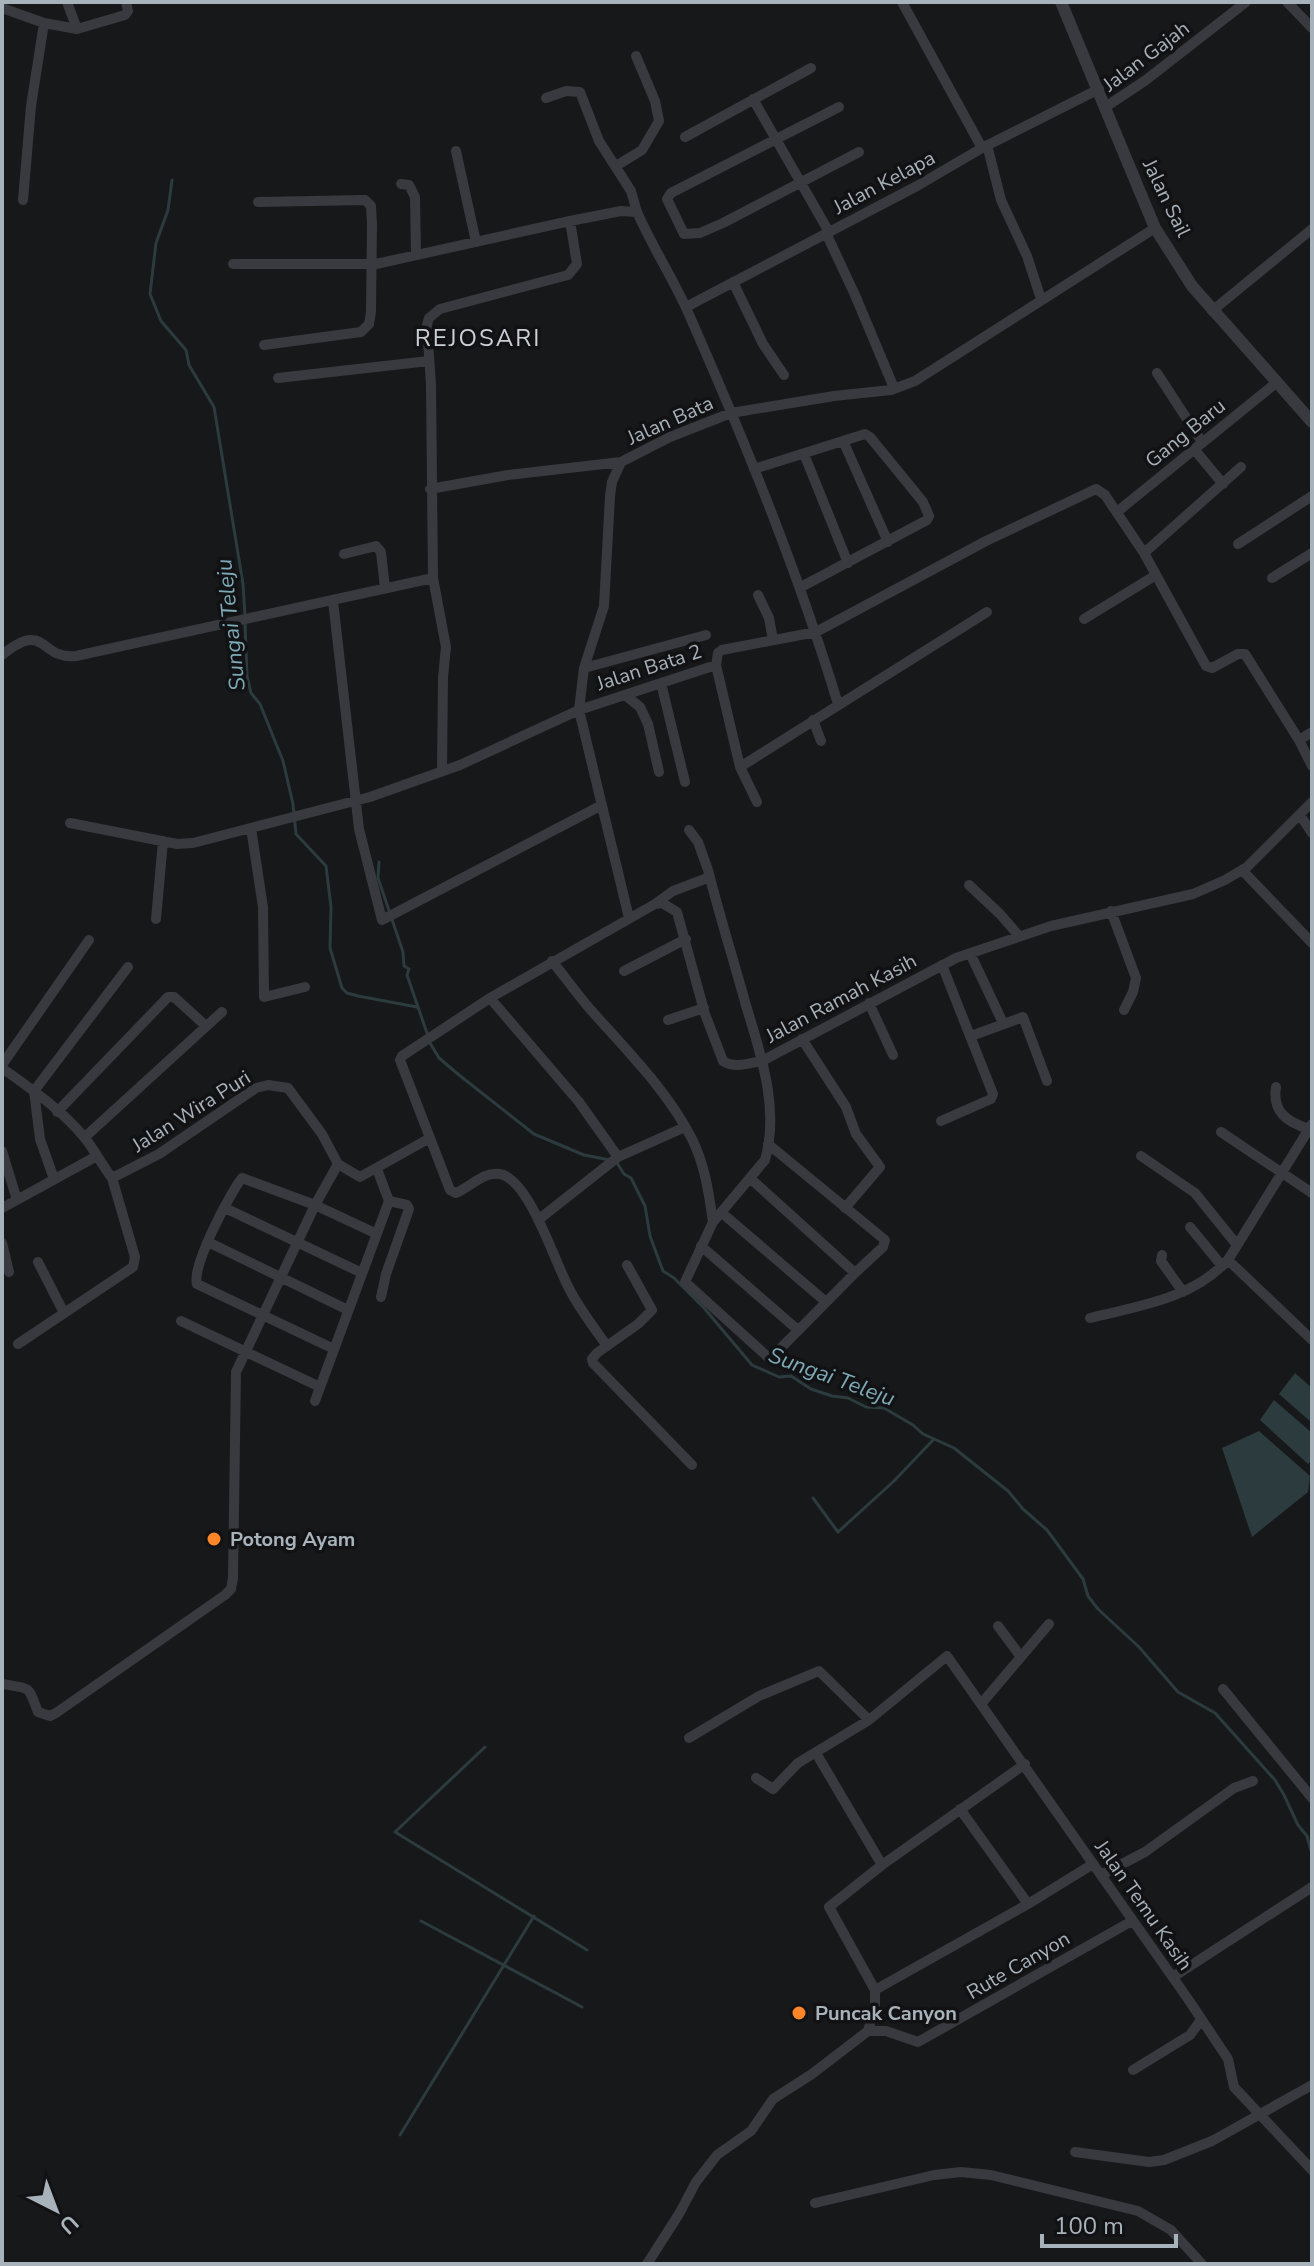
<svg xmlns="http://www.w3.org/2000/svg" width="1314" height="2266" viewBox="0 0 1314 2266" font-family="'Nunito Sans',sans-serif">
<rect width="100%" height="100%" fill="#171819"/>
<path fill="#2c3b3e" d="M1295 1373 1312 1388V1423L1279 1394Z
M1274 1400 1312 1433V1460L1308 1464 1260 1420Z
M1259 1431 1310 1476 1308 1492 1252 1537 1222 1448Z"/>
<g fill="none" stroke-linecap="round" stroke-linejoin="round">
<path stroke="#2c3b3e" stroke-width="3" d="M172 180 168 210 156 243 150 294 161 321 186 350 189 365 214 407 243 584 245 616
M245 623 247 676 251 693 260 704 283 761 293 804 296 834 326 866 331 907 330 948 342 988 347 993 358 996 417 1007
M379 862 378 878 403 952 404 966 409 969 407 975 428 1036
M430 1043 439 1058 459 1075 534 1134 584 1155 610 1160
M617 1163 624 1174 631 1178 645 1206 650 1236 663 1271 674 1278 704 1308 752 1365 779 1377 791 1376 811 1389 832 1396 848 1398 866 1407 884 1408 913 1425 923 1434 954 1448 1008 1491 1023 1509 1047 1530 1083 1579 1088 1596 1098 1609 1139 1647 1178 1692 1215 1713 1275 1780 1284 1795 1298 1825 1307 1836 1312 1854
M813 1498 838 1532 894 1481 934 1439
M485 1747 395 1832 587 1950
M421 1921 582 2007
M400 2135 534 1916"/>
<path stroke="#383a3f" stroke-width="10" d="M67 2 77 29
M902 2 982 148
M1287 2 1312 28
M2 8 44 23 77 29 125 15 128 11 126 2
M546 98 566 91 580 92 599 141 631 191 637 212
M753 99 829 232
M839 107 671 193 667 199 684 234 700 233 723 223 859 152
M1104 108 1146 80 1246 2
M685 137 811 68
M987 145 1001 200 1027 256 1041 299
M456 151 476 242
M616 166 642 150 659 121 655 101 636 56
M401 184 409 185 415 197 416 255
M23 200 31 106 44 23
M258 202 365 200 371 206 372 224 371 312 369 324 361 332 264 345
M826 233 855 295 894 388
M233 264H376L570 221 621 211 637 212C652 246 672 277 687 310 744 439 797 569 838 704
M733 282 763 344 784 375
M686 307 917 186 982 148 1099 89
M1212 311 1312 229
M1157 373 1202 442
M278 378 429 361
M844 443 888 542
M1194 449 1223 484
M804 454 848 563
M754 469 865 434 870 437 923 502 929 516 927 520 801 587
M430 489 508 475 621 462
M1117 512 1276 383
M1238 544 1312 496
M1144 553 1241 467
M344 554 376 546 381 552 385 588
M1272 578 1312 553
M758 595 769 618 773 640
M333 601 359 829 382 920 602 805
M1084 619 1156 575
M2 655C47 619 39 660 76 656L433 578
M716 665 740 767 757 802
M584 668 706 635
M661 683 685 782
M625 695 640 707 648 724 659 772
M813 720 821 741
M1299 740 1312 766
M740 767 987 612
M442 771 443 677 446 647 433 578 431 385 427 325 429 318 440 309 568 275 577 264 570 221
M1300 815 1312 833
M70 823 177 844 193 843 370 797 460 765 579 710 716 665 718 653 722 650 816 632 986 541 1096 489 1105 495 1144 553 1206 666 1212 668 1238 654H1245L1299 740 1312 732
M251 828 263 907 264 997 305 987
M689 830 698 842 708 870C719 914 733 958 745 1002 760 1052 780 1108 765 1160L713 1222 685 1282 770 1359 855 1273 751 1179
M1242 870 1312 943
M969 885 1000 914 1019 936
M655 904 673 891 710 877
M1111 911 1136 978 1133 992 1124 1010
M629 918 579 710 584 668 604 606 610 496 612 482 621 462 670 437 731 413 834 396 891 390 915 381 1155 228
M156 919 163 841
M970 953 1003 1023
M552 961C565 977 577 994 590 1009 627 1051 667 1090 692 1139 705 1165 709 1194 713 1222
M624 971 686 939
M490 998 579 1102 618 1157
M869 1003 893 1055
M668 1020 704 1008
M971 1036 1023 1017 1047 1081
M802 1039 846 1107 856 1134 880 1167 845 1208
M2 1065 89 940
M2 1068C30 1088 62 1110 84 1137 94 1149 102 1165 112 1178L159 1154 256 1088 268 1085 288 1088 322 1134 338 1164 360 1177 430 1138 400 1060 402 1056 490 998 655 904 662 903 677 912 705 1014 723 1061C735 1069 749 1063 762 1061L956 958 1051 926 1193 894 1225 880 1247 867 1312 802
M1276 1087C1272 1112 1287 1122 1309 1129
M57 1112 168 997H174L206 1026
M941 1121 991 1099 993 1094 942 965
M1221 1132 1312 1193
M85 1137 222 1012
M430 1138 450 1190 456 1193C470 1187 484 1171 500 1174 531 1180 556 1268 572 1294 582 1312 595 1329 607 1346
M768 1144 885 1240 883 1247 855 1273
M2 1151 17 1200
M1141 1156 1195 1193 1237 1245
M54 1179 40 1139 34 1091 128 967
M2 1208 95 1157
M225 1208 362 1273
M722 1213 826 1302
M538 1220 618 1157 685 1127
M1190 1227 1222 1266
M208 1242 348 1310
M2 1243 9 1272
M701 1246 798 1330
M1162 1255 1161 1261 1183 1292
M1228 1260 1312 1340
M38 1262 64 1313
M627 1265 652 1310 638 1324 597 1353 592 1359 593 1363 692 1465
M381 1297 386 1274 409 1209 407 1205 389 1201
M1090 1318C1139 1306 1192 1299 1228 1260L1312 1124
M181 1321 320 1387
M18 1344 133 1267 135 1257 112 1178
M334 1349 197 1284C191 1267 230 1193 242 1178L315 1205 377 1234
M315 1401 389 1201 377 1169
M998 1626 1021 1657
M2 1684C33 1689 27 1685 38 1712L50 1716 56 1713 225 1595 231 1589 233 1578 236 1372 315 1205 338 1164
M1223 1689 1312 1798
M981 1704 1049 1624
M689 1738 759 1696 819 1671 869 1720
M816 1753 882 1865
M756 1778 773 1789 798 1763 869 1720 947 1656 1188 1999 1228 2059 1234 2087 1312 2170
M960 1809 1028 1904
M1101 1875 1145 1852 1234 1788 1253 1781
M1173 1977 1312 1887
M875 1990 1028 1904 1093 1864
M868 2031 875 2006V1990L829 1907 882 1865 1025 1764
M1133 2070 1190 2035 1201 2020
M1075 2152 1149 2162 1164 2160 1212 2141 1312 2085
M815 2203 934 2175 961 2172 991 2175 1138 2211 1171 2230 1202 2264
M647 2264 679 2214 696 2182 717 2155 751 2131 773 2099 812 2074 868 2031H886L918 2042 1132 1921"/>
<path stroke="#383a3f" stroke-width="12" d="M1061 2 1155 228 1192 286 1312 422"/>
</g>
<g fill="#ff8529" stroke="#121214" stroke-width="3">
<circle cx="214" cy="1539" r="8"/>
<circle cx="799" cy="2013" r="8"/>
</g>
<g text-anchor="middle" stroke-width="7" stroke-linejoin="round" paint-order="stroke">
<g font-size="20" fill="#a8b2ba" stroke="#121214">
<text transform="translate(1146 56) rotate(-37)" y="7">Jalan Gajah</text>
<text transform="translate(884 182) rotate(-28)" y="7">Jalan Kelapa</text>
<text transform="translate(1167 198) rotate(64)" y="7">Jalan Sail</text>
<text transform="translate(670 420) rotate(-24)" y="7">Jalan Bata</text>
<text transform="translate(1185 433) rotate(-39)" y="7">Gang Baru</text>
<text transform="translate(649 667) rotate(-18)" y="7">Jalan Bata 2</text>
<text transform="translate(841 998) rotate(-28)" y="7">Jalan Ramah Kasih</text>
<text transform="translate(191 1111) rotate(-32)" y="7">Jalan Wira Puri</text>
<text transform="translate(1144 1905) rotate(55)" y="7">Jalan Temu Kasih</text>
<text transform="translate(1018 1965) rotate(-30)" y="7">Rute Canyon</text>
</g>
<g font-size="20" font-weight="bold" fill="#a8b2ba" stroke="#121214" text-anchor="start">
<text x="230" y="1546">Potong Ayam</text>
<text x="815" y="2020">Puncak Canyon</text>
</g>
<g font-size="22" font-style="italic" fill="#7daab7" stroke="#121214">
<text transform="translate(230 625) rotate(-96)" y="8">Sungai Teleju</text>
<text transform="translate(832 1376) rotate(20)" y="8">Sungai Teleju</text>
</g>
<g font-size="24" letter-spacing="2" fill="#cad0d6" stroke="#121214">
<text x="478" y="346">REJOSARI</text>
</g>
</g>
<rect width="1314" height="2266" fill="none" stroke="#a8b2ba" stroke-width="8"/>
<g transform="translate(56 2210) rotate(138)" stroke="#121214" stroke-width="6" paint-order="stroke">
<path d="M0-6L14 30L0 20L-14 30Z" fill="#a8b2ba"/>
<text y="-12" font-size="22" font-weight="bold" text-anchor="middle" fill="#a8b2ba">U</text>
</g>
<path d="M1042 2234v12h134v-12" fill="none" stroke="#a8b2ba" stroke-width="4"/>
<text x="1054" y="2234" font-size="24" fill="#a8b2ba" stroke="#121214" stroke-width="6" paint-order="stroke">100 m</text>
</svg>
